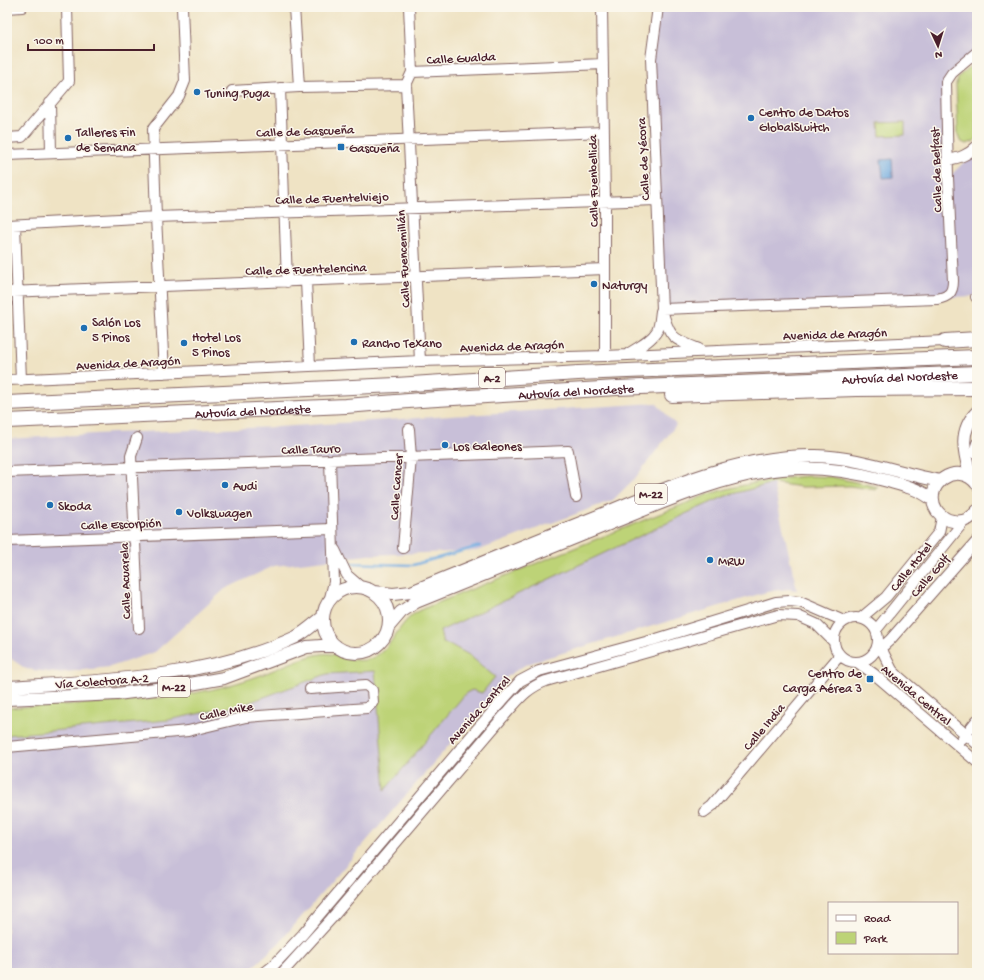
<svg xmlns="http://www.w3.org/2000/svg" width="984" height="980" viewBox="0 0 984 980" font-family="'Gochi Hand',sans-serif">
<rect width="100%" height="100%" fill="#fbf7ec"/>
<filter id="ink" filterUnits="userSpaceOnUse"><feTurbulence type="fractalNoise" baseFrequency=".025" numOctaves="2"/><feDisplacementMap in="SourceGraphic" scale="8" xChannelSelector="R" yChannelSelector="G"/><feConvolveMatrix kernelMatrix="1 2 1 2 8 2 1 2 1" color-interpolation-filters="sRGB"/></filter>
<filter id="wash" filterUnits="userSpaceOnUse"><feTurbulence type="fractalNoise" baseFrequency=".012" numOctaves="4" result="noise"/><feDisplacementMap in="SourceGraphic" scale="16" xChannelSelector="R" yChannelSelector="G"/><feGaussianBlur stdDeviation="0.9" result="paint"/><feColorMatrix in="noise" values="0 0 0 0 0 0 0 0 0 0 0 0 0 0 0 0 0 1.4 0 .05"/><feComposite in="paint" operator="in"/></filter>
<g filter="url(#wash)">
<rect width="100%" height="100%" fill="#efe3c4"/>
<path fill="#c8bfd8" d="M658 7H977V52L946 82 948 178 977 149V296L662 309 651 59Z
M656 403 676 425 636 477 613 500 477 551 368 555 274 566 225 589 155 652 110 667 56 673 26 669 7 656V439L113 433 277 427Z
M773 483 797 590 789 589 770 591 539 660 525 665 509 675 279 943 246 973H7V735L168 720 245 704 327 674 376 671 385 789 466 693 472 690 479 691 495 677 469 655 451 645 443 643 440 631 682 516 685 514 726 496Z"/>
<path fill="#bdd377" stroke="#847951" d="M977 61V138L973 142 966 144 960 141 958 135 956 84 959 76Z
M905 122V135L880 136 879 123Z
M810 476 832 477 878 487 876 490 850 486 802 487 773 483 726 496 685 514 682 516 440 631 443 643 451 645 469 655 495 677 482 693 472 690 466 693 385 790 375 671 327 674 245 704 168 720 7 735V708C69 703 132 704 194 693 217 689 239 683 261 675 280 668 301 657 321 654 340 651 354 667 374 657 394 647 397 622 420 610L709 494C743 484 775 478 810 476Z"/>
<path fill="#70aae0" stroke="#5d6486" d="M892 159 893 177 883 178 881 160Z"/>
<g fill="none" stroke-linecap="round" stroke-linejoin="round">
<path stroke="#70aae0" stroke-width="2.5" d="M345 563 413 565 480 546"/>
</g>
</g>
<g filter="url(#ink)">
<g fill="none" stroke-linecap="round" stroke-linejoin="round">
<g stroke="#846461" stroke-width="12">
<path id="minor" d="M294 7 299 87
M409 7 412 72
M602 7 605 202V356
M658 7 651 59 662 309C669 338 673 339 699 349
M7 8 22 7
M280 88 287 282
M232 91 299 87 406 85
M50 103 51 152
M7 138 22 137 69 81 67 7
M7 155 604 132
M947 160C960 158 968 155 977 146
M7 225 156 217 657 200
M15 225 21 380
M306 281 310 366
M7 292 605 269
M976 297 977 296
M662 309 937 299C948 297 953 293 953 281L948 178 946 82 952 73 977 52
M629 353C639 347 651 341 657 331 660 325 660 317 661 311
M420 361 406 85 412 72 603 64
M164 373 156 217 153 129 179 96 185 81 182 7
M7 380 420 361 605 356 945 341
M137 438 131 456 139 628
M977 443 974 452 977 453
M7 472 568 451 576 497
M7 541 332 529
M403 548 411 458 409 429
M335 550 347 575 362 588
M329 602 334 582 330 460
M834 640a22 22 0 1 1 44 0a22 22 0 1 1-44 0Z
M861 618 886 597 939 532 942 517
M876 630 965 520
M878 642 892 670 898 676 977 744
M876 650 881 648 890 640 977 541
M857 662 874 674 977 762
M962 739 977 720
M7 747 188 731 246 717 367 708 373 702 372 690 366 685 310 689
M704 812 712 806 840 655
M264 973 273 966 303 934 478 728 520 681 539 671 653 640 776 602 790 601 800 602 844 621
M282 973 331 919 503 717C518 701 525 689 546 681L778 615 798 616 816 624 834 642"/>
</g>
<g stroke="#846461" stroke-width="14">
<path id="major" d="M971 478C965 455 957 432 977 412
M977 484C958 459 920 485 937 511 941 516 946 520 953 521 963 523 971 519 977 511
M323 620a33 33 0 1 1 66 0a33 33 0 1 1-66 0Z
M374 592 393 594 411 592C472 567 532 542 593 518 664 489 737 455 816 456 859 457 898 473 940 481
M389 626 401 612 416 602C480 576 545 550 609 524 663 502 724 475 782 469 816 466 851 471 884 480 901 485 919 488 933 500
M7 687C102 681 209 678 296 637 306 632 315 623 323 617
M7 699 117 694 179 686 224 678 307 647 321 646H336"/>
</g>
<g stroke="#846461" stroke-width="16">
<g id="highway">
<path d="M945 341 977 339"/>
<path d="M672 395 856 389 977 388"/>
<path d="M7 403 396 385 578 373 977 357"/>
<path id="s1" d="M7 421 346 406 421 400 617 388 977 373"/>
</g>
</g>
<use href="#minor" stroke="#fff" stroke-width="10"/>
<use href="#major" stroke="#fff" stroke-width="12"/>
<use href="#highway" stroke="#fff" stroke-width="14"/>
</g>
</g>
<g fill="#1f6fb2" stroke="#fbf7ec" stroke-width="1.5">
<circle cx="197" cy="92" r="4"/>
<circle cx="751" cy="118" r="4"/>
<circle cx="68" cy="138" r="4"/>
<rect x="337" y="143" width="8" height="8" rx="2"/>
<circle cx="594" cy="284" r="4"/>
<circle cx="84" cy="328" r="4"/>
<circle cx="354" cy="342" r="4"/>
<circle cx="184" cy="343" r="4"/>
<circle cx="445" cy="445" r="4"/>
<circle cx="225" cy="485" r="4"/>
<circle cx="50" cy="505" r="4"/>
<circle cx="179" cy="512" r="4"/>
<circle cx="710" cy="560" r="4"/>
<rect x="866" y="675" width="8" height="8" rx="2"/>
</g>
<g text-anchor="middle" stroke-width="3" stroke-linejoin="round" paint-order="stroke">
<g fill="#fbf7ec" stroke="#7f6065" stroke-width="1">
<rect x="479" y="368" width="26" height="20" rx="3"/>
<rect x="635" y="484" width="32" height="20" rx="3"/>
<rect x="158" y="677" width="32" height="20" rx="3"/>
</g>
<g font-size="12" font-weight="bold" fill="#4a1f2b">
<text x="492" y="382">A-2</text>
<text x="651" y="498">M-22</text>
<text x="174" y="691">M-22</text>
</g>
<g font-size="13" fill="#4a1f2b" stroke="#fbf7ec">
<text transform="translate(461 57) rotate(-3)" y="5">Calle Gualda</text>
<text transform="translate(305 130) rotate(-2)" y="5">Calle de Gascueña</text>
<text transform="translate(642 159) rotate(-93)" y="5">Calle de Yécora</text>
<text transform="translate(935 170) rotate(-92)" y="5">Calle de Belfast</text>
<text transform="translate(592 181) rotate(-91)" y="5">Calle Fuenbellida</text>
<text transform="translate(332 197) rotate(-2)" y="5">Calle de Fuentelviejo</text>
<text transform="translate(402 259) rotate(-93)" y="5">Calle Fuencemillán</text>
<text transform="translate(306 268) rotate(-2)" y="5">Calle de Fuentelencina</text>
<text transform="translate(835 333) rotate(-2)" y="5">Avenida de Aragón</text>
<text transform="translate(512 345) rotate(-2)" y="5">Avenida de Aragón</text>
<text transform="translate(128 362) rotate(-3)" y="5">Avenida de Aragón</text>
<text dy="5" stroke="none"><textPath href="#s1" startOffset="894">Autovía del Nordeste</textPath></text>
<text dy="5" stroke="none"><textPath href="#s1" startOffset="570">Autovía del Nordeste</textPath></text>
<text dy="5" stroke="none"><textPath href="#s1" startOffset="246">Autovía del Nordeste</textPath></text>
<text transform="translate(311 448) rotate(-2)" y="5">Calle Tauro</text>
<text transform="translate(395 487) rotate(-86)" y="5">Calle Cancer</text>
<text transform="translate(121 523) rotate(-2)" y="5">Calle Escorpión</text>
<text transform="translate(910 566) rotate(-51)" y="5">Calle Hotel</text>
<text transform="translate(929 575) rotate(-49)" y="5">Calle Golf</text>
<text transform="translate(124 581) rotate(-92)" y="5">Calle Acuarela</text>
<text transform="translate(102 680) rotate(-4)" y="5">Vía Colectora A-2</text>
<text transform="translate(917 694) rotate(40)" y="5">Avenida Central</text>
<text transform="translate(478 709) rotate(-48)" y="5">Avenida Central</text>
<text transform="translate(226 710) rotate(-12)" y="5">Calle Mike</text>
<text transform="translate(763 726) rotate(-50)" y="5">Calle India</text>
</g>
<g font-size="13" fill="#4a1f2b" stroke="#fbf7ec" text-anchor="start">
<text x="205" y="97">Tuning Puga</text>
<text x="759" y="116">Centro de Datos<tspan x="759" dy="15">GlobalSwitch</tspan></text>
<text x="76" y="136">Talleres Fin<tspan x="76" dy="15">de Semana</tspan></text>
<text x="349" y="152">Gascueña</text>
<text x="602" y="289">Naturgy</text>
<text x="92" y="326">Salón Los<tspan x="92" dy="15">5 Pinos</tspan></text>
<text x="192" y="341">Hotel Los<tspan x="192" dy="15">5 Pinos</tspan></text>
<text x="362" y="347">Rancho Texano</text>
<text x="453" y="450">Los Galeones</text>
<text x="233" y="490">Audi</text>
<text x="58" y="510">Skoda</text>
<text x="187" y="517">Volkswagen</text>
<text x="718" y="565">MRW</text>
<text x="862" y="677" text-anchor="end">Centro de<tspan x="862" dy="15">Carga Aérea 3</tspan></text>
</g>
</g>
<rect width="984" height="980" fill="none" stroke="#fbf7ec" stroke-width="24"/>
<rect x="828" y="902" width="130" height="52" fill="#fbf7ec" stroke="#b4a19f"/>
<rect x="836" y="915" width="20" height="6" fill="#ffffff" stroke="#b4a19f"/>
<text x="864" y="922" font-size="12" fill="#4a1f2b">Road</text>
<rect x="836" y="932" width="20" height="12" fill="#bdd377" stroke="#b4a19f"/>
<text x="864" y="942" font-size="12" fill="#4a1f2b">Park</text>
<g transform="translate(938 46) rotate(176)" stroke="#fbf7ec" stroke-width="3" paint-order="stroke">
<path d="M0-3L7 15L0 10L-7 15Z" fill="#4a1f2b"/>
<text y="-6" font-size="11" font-weight="bold" text-anchor="middle" fill="#4a1f2b">N</text>
</g>
<path d="M28 44v6h126v-6" fill="none" stroke="#4a1f2b" stroke-width="2"/>
<text x="34" y="44" font-size="12" fill="#4a1f2b" stroke="#fbf7ec" stroke-width="3" paint-order="stroke">100 m</text>
</svg>
